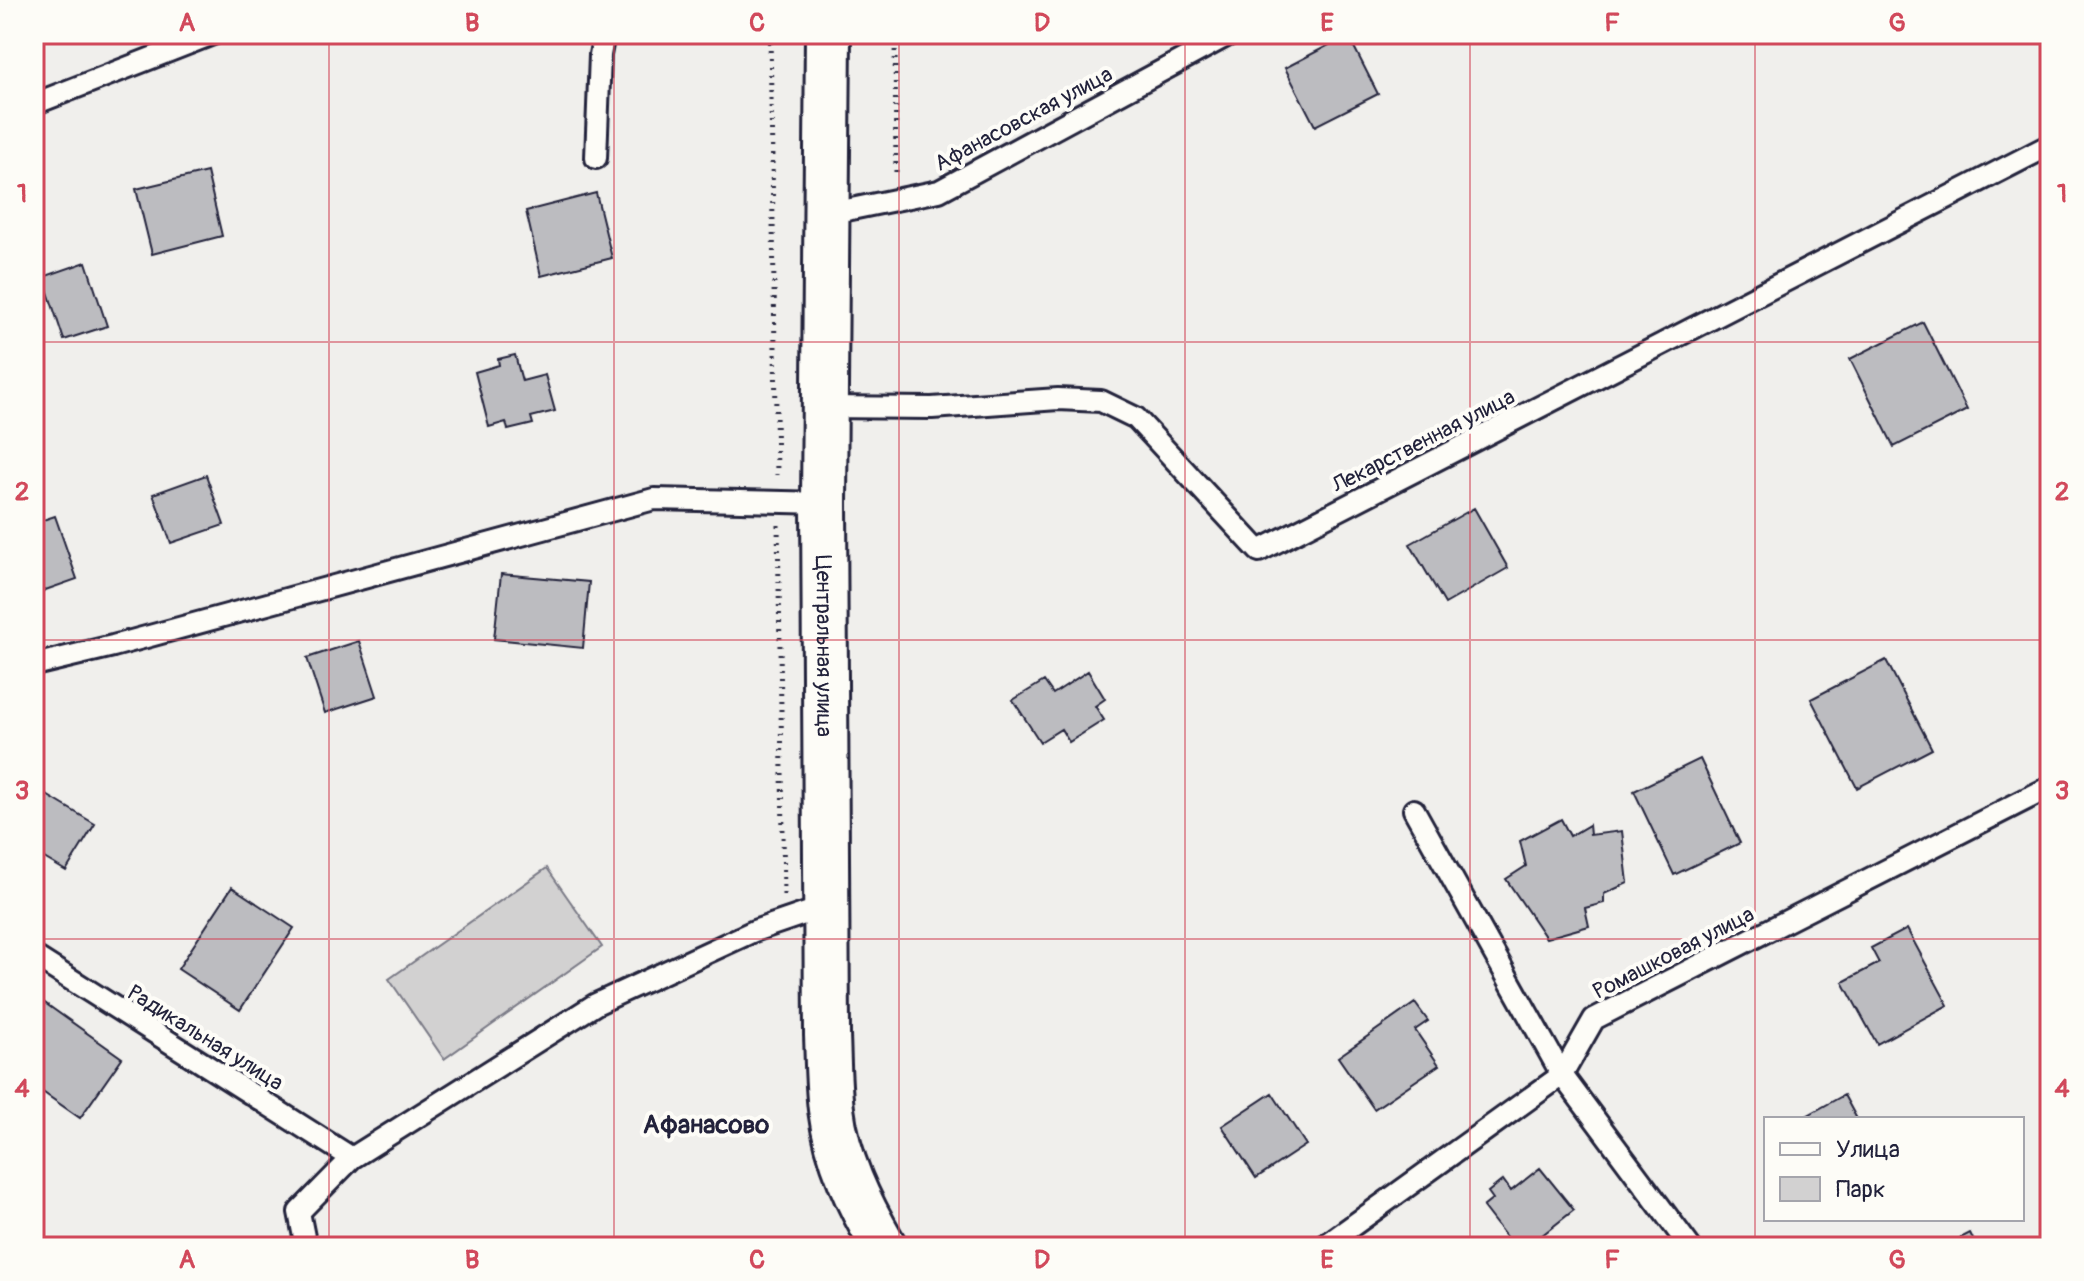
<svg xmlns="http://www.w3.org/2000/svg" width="2084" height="1281" viewBox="0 0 2084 1281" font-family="Pangolin,sans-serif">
<rect width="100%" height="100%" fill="#f0efec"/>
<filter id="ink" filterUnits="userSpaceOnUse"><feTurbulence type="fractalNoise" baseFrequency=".0125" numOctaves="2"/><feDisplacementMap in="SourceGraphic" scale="16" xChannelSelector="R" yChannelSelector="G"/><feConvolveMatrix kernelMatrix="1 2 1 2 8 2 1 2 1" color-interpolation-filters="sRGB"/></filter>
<g filter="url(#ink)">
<path fill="#d2d1d1" stroke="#7a7a86" stroke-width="2" d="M547 868 602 947 444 1059 389 979Z"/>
<path fill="#bcbcc0" stroke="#22223b" stroke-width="2" d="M1348 35 1378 94 1315 126 1285 68Z
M207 172 222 236 152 254 136 189Z
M596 193 612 258 541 276 526 211Z
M86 262 107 326 64 340 43 277Z
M1923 322 1967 410 1894 447 1850 359Z
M515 355 522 381 545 375 555 411 531 417 533 424 508 430 506 422 489 427 475 372 499 365 498 359Z
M206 475 224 525 171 543 153 494Z
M1474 508 1508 568 1445 604 1410 544Z
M55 516 77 579 34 594V523Z
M501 574 589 582 583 648 494 639Z
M359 641 377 696 325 713 307 658Z
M1886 660 1932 749 1857 788 1811 699Z
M1088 671 1105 699 1095 706 1104 720 1069 742 1061 729 1040 742 1013 700 1044 681 1053 694Z
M1700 759 1740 843 1674 875 1634 791Z
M45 794 95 824 66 871 34 852V812Z
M1561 819 1570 836 1589 825 1590 835 1622 831 1628 883 1604 894V903L1585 908 1589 926 1546 938 1506 879 1526 866 1520 841Z
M232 887 294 928 240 1010 178 969Z
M1907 929 1948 1005 1877 1044 1843 982 1879 963 1871 948Z
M42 1001 122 1058 80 1118 34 1086V1013Z
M1415 1003 1428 1021 1415 1030 1439 1065 1374 1109 1338 1057Z
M1272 1093 1306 1145 1256 1178 1222 1126Z
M1844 1095 1857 1119H1801Z
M1540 1168 1574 1210 1527 1247H1514L1483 1207 1493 1199 1488 1192 1503 1180 1511 1191Z
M1970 1233 1977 1247H1943Z"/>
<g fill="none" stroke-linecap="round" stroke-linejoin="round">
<g stroke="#22223b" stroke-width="26">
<path id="service" d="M34 104 213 34
M596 158 600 55 604 34
M827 214 939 191 1230 34
M825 407 932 408 1058 399 1101 401 1136 418 1259 551 2050 145
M34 665 113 646 654 499 824 503
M1414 810 1562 1075 1690 1247
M34 956 352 1158
M306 1247 299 1212 352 1158 596 1004 754 931 827 906
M1323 1247 1562 1075 1594 1019 2050 787"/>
</g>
<g stroke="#22223b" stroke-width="50">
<g id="tertiary">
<path id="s1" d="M828 34 824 503 827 1035C828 1060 828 1085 831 1109 837 1159 859 1204 884 1247"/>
</g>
</g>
<path stroke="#22223b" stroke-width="5" stroke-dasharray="2 6" stroke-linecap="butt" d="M770 34 777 475
M895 34 896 174
M778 525 784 895"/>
<use href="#service" stroke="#fdfcf7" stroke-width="20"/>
<use href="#tertiary" stroke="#fdfcf7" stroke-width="44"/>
</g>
</g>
<path fill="none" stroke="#d1495b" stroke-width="2" stroke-opacity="0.55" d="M329 34V1247M614 34V1247M899 34V1247M1185 34V1247M1470 34V1247M1755 34V1247M34 342H2050M34 640H2050M34 939H2050"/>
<g text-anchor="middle" stroke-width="8" stroke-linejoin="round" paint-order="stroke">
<g font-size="22" fill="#22223b" stroke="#fdfcf7">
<text transform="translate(1023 118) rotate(-28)" y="8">Афанасовская улица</text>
<text transform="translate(1423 440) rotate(-27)" y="8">Лекарственная улица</text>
<text dy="8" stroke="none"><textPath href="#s1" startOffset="612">Центральная улица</textPath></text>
<text transform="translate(1673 952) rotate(-27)" y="8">Ромашковая улица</text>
<text transform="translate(206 1037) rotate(32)" y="8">Радикальная улица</text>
</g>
<g font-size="26" font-weight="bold" fill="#22223b" stroke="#fdfcf7">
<text x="706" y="1133">Афанасово</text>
</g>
</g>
<rect width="2084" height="1281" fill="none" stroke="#fdfcf7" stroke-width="88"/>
<rect x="1764" y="1117" width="260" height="104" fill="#fdfcf7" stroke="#a5a5ac" stroke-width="2"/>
<rect x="1780" y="1143" width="40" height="12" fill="#fdfcf7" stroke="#a5a5ac" stroke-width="2"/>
<text x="1836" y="1157" font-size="24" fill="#22223b">Улица</text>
<rect x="1780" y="1177" width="40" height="24" fill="#d2d1d1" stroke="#a5a5ac" stroke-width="2"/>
<text x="1836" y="1197" font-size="24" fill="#22223b">Парк</text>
<rect x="44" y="44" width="1996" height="1193" fill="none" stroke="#d1495b" stroke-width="3"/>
<g font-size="26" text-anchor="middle" font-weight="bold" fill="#d1495b">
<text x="187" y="31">A</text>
<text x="472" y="31">B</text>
<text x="757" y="31">C</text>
<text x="1042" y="31">D</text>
<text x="1327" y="31">E</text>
<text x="1612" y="31">F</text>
<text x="1897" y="31">G</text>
<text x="22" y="202">1</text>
<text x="2062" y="202">1</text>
<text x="22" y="500">2</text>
<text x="2062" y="500">2</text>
<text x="22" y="799">3</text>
<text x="2062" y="799">3</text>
<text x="22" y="1097">4</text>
<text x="2062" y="1097">4</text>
<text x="187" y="1268">A</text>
<text x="472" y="1268">B</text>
<text x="757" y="1268">C</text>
<text x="1042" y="1268">D</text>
<text x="1327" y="1268">E</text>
<text x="1612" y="1268">F</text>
<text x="1897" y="1268">G</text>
</g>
</svg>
